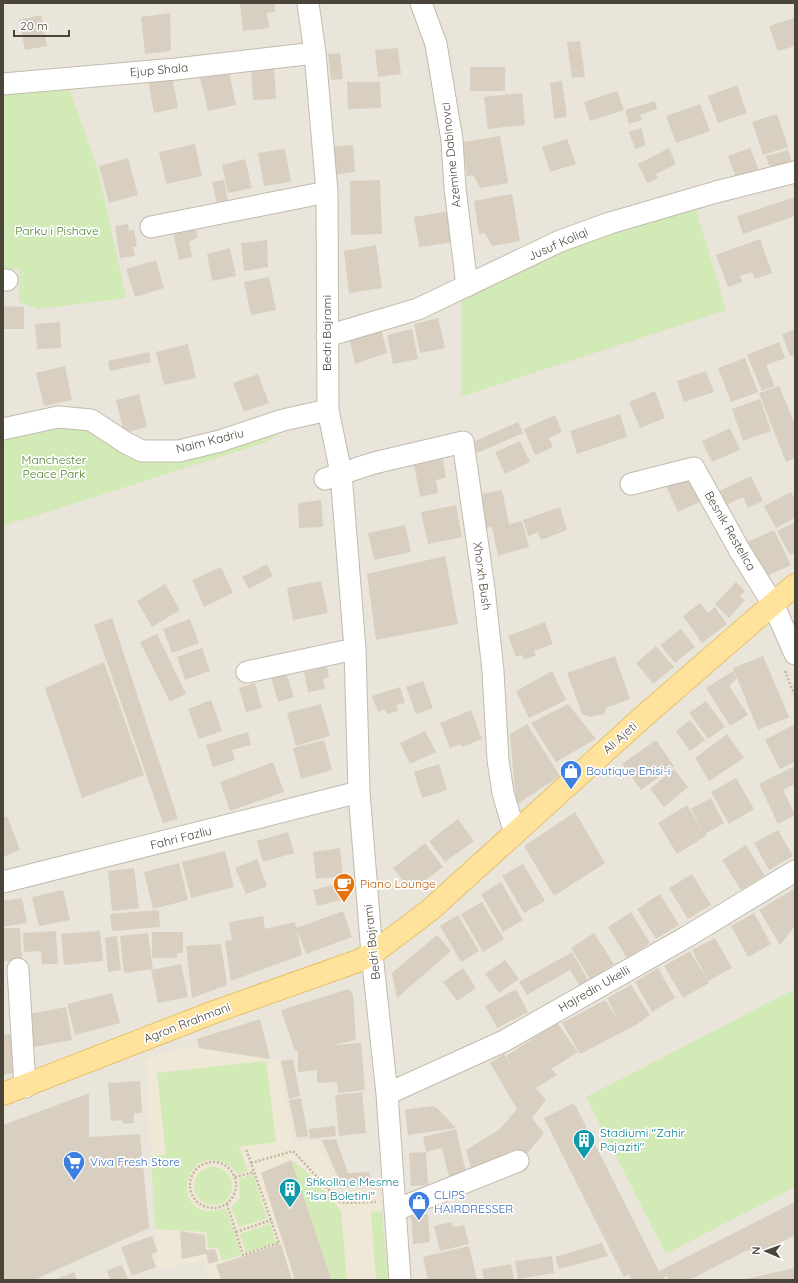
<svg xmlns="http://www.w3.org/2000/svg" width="798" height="1283" viewBox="0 0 798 1283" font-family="Quicksand,sans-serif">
<rect width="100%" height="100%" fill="#f6f3ec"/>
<path fill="#eae5da" d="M3 3H795V1280H3Z"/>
<path fill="#efe8d6" d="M186 1046 270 1060 278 1059 293 1143 318 1140 339 1191 379 1188 388 1280H209L203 1260 157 1271 146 1060Z"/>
<path fill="#d2eab5" d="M67 83 98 169 126 298 39 309 19 302V269L3 270V91Z
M695 206 726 310 461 397V298L567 242Z
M60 422 82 424 137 455 254 437 279 435 261 444 3 526V436Z
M795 989V1187L666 1254 586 1097Z
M266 1061 276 1142 239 1147 248 1171 237 1174C232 1166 226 1163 217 1161 179 1151 172 1227 226 1208L241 1255 222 1261 218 1248H208L206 1232 155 1229 151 1156 166 1155 157 1073Z
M291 1160 309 1174 341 1211 347 1280H332Z
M194 1186a19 19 0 1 1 38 0a19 19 0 1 1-38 0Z
M253 1174 267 1218 239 1227 231 1207 240 1198 239 1179Z
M381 1211H382L388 1280H376L371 1212Z
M270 1224 276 1243 246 1253 240 1234Z"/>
<path fill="#d8cfc1" d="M240 3H275V12L267 13 269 28 243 31Z
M170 13 171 51 145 54 141 17Z
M41 15 47 46 25 50 19 20Z
M794 18 795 46 778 51 769 26Z
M580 41 585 77 572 78 567 42Z
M398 48 401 74 378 77 375 50Z
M340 53 343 79 331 80 328 54Z
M274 67 276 99 253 100 251 70Z
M470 67H505V91H470Z
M229 72 236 105 208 111 200 78Z
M172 76 178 108 154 113 148 80Z
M562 81 567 117 554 119 550 83Z
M347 82H380L381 108 348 109Z
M737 85 747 113 718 123 708 96Z
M617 91 624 110 590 121 584 102Z
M522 93 525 125 488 129 484 97Z
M655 101 657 109 640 115 642 120 629 124 625 110Z
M700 104 710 131 676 143 666 116Z
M777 114 788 147 763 155 752 122Z
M641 128 646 145 635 149 629 132Z
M500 136 508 183 480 188 473 175 467 176 462 142Z
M567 139 576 164 550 172 542 147Z
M195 144 202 176 166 184 159 152Z
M353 145 355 172 332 175 330 147Z
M669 148 676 164 656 174 658 178 647 183 638 164Z
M750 148 759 170 736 177 728 156Z
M285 149 291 182 264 186 258 153Z
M788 150 793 166 771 172 766 156Z
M128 158 138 195 109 203 99 166Z
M245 159 252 188 228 193 222 165Z
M224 180 229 206 218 208 212 182Z
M380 180 382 234 351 235 350 181Z
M512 194 520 241 492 246 485 233 479 234 474 201Z
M795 197V216L743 234 737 216Z
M451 211 455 242 419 247 414 217Z
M194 222 198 237 189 242 192 257 179 260 172 227Z
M128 224 129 231 134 230 137 247H133L135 256 120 258 115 226Z
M760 239 772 273 755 279 752 272 740 276 742 282 728 287 716 255Z
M267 240 268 267 244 271 241 243Z
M376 245 382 288 349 293 344 251Z
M230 248 236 276 212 281 207 254Z
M156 260 164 288 135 297 126 269Z
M269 277 276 310 251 315 244 282Z
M3 306 24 307V329H3Z
M438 318 445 348 420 353 414 324Z
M60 322 61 348 37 349 35 324Z
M381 328 387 353 355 364 349 337Z
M412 329 418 359 393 364 387 335Z
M795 329V355L790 356 782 334Z
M779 342 785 358 766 365 775 386 762 391 747 355Z
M188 344 196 378 164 385 156 352Z
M149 352 151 362 110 371 108 361Z
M745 358 758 392 731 402 718 368Z
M65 366 72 400 44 406 36 373Z
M706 371 714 392 684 402 677 381Z
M258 374 269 403 244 412 233 383Z
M779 386 795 424V458L786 462 759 393Z
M655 391 665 418 640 428 629 402Z
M139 394 147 427 124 433 116 400Z
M760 399 771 431 743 441 732 409Z
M620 414 627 437 577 454 570 431Z
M555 415 562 432 549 438 553 447 535 455 524 429Z
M518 422 523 433 477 453 473 442Z
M730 428 740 450 712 462 702 441Z
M520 441 530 462 505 474 495 452Z
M443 459 446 478 436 480 438 493 420 497 414 465Z
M688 476 700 502 678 512 666 486Z
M751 476 763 501 748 508 743 497 724 506 717 492Z
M502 490 509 524 522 521 529 547 498 556 492 527 484 528 477 495Z
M791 492 795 499V518L776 528 764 506Z
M321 500 323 527 299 528 298 503Z
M456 505 462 537 428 544 421 512Z
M560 507 567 530 541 540 538 532 528 536 523 520Z
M795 522V553L790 555 777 531Z
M405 525 411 552 374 560 368 533Z
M774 530 791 565 759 579 743 544Z
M445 556 458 624 376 640 367 574Z
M267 564 273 576 249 589 242 577Z
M221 567 233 593 204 607 192 580Z
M321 581 328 613 293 620 287 588Z
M736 582 745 591 740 596 745 600 729 618 715 604Z
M165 584 180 610 152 627 137 601Z
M700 603 708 613 715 607 727 624 702 643 683 616Z
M112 618 178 819 163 823 94 625Z
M190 619 199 643 172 653 163 629Z
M545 622 553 644 534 651 536 655 524 660 522 655 516 657 508 636Z
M681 629 695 647 675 663 660 645Z
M157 634 186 694 170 702 140 642Z
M656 646 674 667 653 684 636 663Z
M202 648 210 671 185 680 177 657Z
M615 656 630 699 606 708 604 714 590 717 582 714 567 673Z
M763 656 789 717 758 730 737 678 729 686 748 715 730 726 706 688 733 671 736 677 733 668Z
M104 662 144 775 82 798 45 688Z
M327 667 329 677 323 679 325 689 308 692 304 672Z
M552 671 566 700 529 718 516 691Z
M286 673 294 697 278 702 271 677Z
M423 681 433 708 416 714 406 687Z
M255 683 262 708 246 712 239 688Z
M400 687 405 703 396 705 398 711 387 714 385 709 378 712 372 696Z
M211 700 222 731 199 739 188 709Z
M706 701 725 727 708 739 689 713Z
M321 704 330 736 296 746 287 713Z
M568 704 596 739 556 762 531 723Z
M471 710 482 739 462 747 461 744 450 748 440 723Z
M690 720 705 740 690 751 676 731Z
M527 724 560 776 516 805 510 734Z
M795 724V762L780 769 765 740Z
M425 731 436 752 410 764 400 743Z
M248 732 251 745 232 750 235 760 213 767 206 745Z
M727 734 744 758 709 781 695 758Z
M324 740 332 770 301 779 293 748Z
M656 740 674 766 641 790 622 764Z
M273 762 284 792 230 811 220 782Z
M439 764 447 790 422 798 414 772Z
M795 766V784L783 790 795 815 778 824 759 784Z
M674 769 688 787 664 807 650 789Z
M736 778 754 809 729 824 711 792Z
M711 798 724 823 705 834 706 836 677 854 658 823 687 805 704 833 691 809Z
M575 812 605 863 554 896 524 846Z
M7 816 20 850 3 857V818Z
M458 819 474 841 445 862 429 841Z
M778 830 793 856 769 870 754 843Z
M288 832 294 853 263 862 257 841Z
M425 843 443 867 411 891 393 868Z
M746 845 765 876 741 890 722 860Z
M340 848 343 876 316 879 313 852Z
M225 851 234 887 191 898 182 862Z
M257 859 267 886 246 894 235 868Z
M179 863 188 900 153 909 144 872Z
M523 864 545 901 524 913 502 876Z
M134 868 139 908 112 911 108 871Z
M692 874 711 905 688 919 669 888Z
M501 882 523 920 503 932 481 894Z
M337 884 341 900 317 906 313 890Z
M795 888V926L780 945 759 910Z
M63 890 70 920 39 926 32 897Z
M660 894 679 925 656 939 637 909Z
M22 898 27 923 3 927V901Z
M482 902 504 939 483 952 461 914Z
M159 910 160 927 112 931 110 914Z
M343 911 352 937 306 954 296 928Z
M631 912 650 943 627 958 608 927Z
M754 913 771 944 748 957 731 926Z
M458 915 479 951 461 962 440 926Z
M263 916 265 929 295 922 302 955 231 981 225 941 232 940 229 922Z
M3 928H20L22 961H3Z
M56 931 58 964H42L41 951 24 952 23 933Z
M100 931 103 961 64 965 61 934Z
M152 932H183V953H177V958H152Z
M148 933 153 969 124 973 120 936Z
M594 933 614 964 590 979 571 948Z
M437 935 451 951 397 998 392 973Z
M117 936 121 970 108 972 105 938Z
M715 938 732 968 708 981 692 950Z
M221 944 227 985 192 998 186 946Z
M690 951 709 983 683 998 664 966Z
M572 952 588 980 579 985 570 970 527 995 519 982Z
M505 960 519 979 499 993 485 974Z
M181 964 188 997 158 1003 151 970Z
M463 968 476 988 457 1001 443 982Z
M658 968 675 998 652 1012 635 982Z
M631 985 650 1015 636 1025 580 1054 562 1023 605 1000 617 1018 607 998Z
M349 989 353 994 356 1040 332 1045 361 1043 365 1090 338 1093 337 1082 317 1083V1070L298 1072V1051H295L281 1010Z
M516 989 528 1012 497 1028 485 1006Z
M112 993 120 1023 75 1035 67 1004Z
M66 1007 72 1040 28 1048 23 1015Z
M260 1019 270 1059 199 1048 197 1039Z
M557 1023 578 1052 551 1069 557 1075 536 1088 546 1100 532 1118 544 1133 525 1156 516 1149 471 1168 466 1150 500 1129 517 1109 490 1063 504 1054 518 1078 506 1056Z
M10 1034 17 1072 3 1075V1035Z
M293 1059 300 1096 289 1099 281 1061Z
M140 1081 142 1113H134V1123L124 1124 121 1120 111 1121 108 1083Z
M362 1092 366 1133 339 1136 335 1095Z
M89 1093V1137L140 1134 149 1228 34 1280H3V1125Z
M301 1098 308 1136 297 1138 289 1100Z
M574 1103 659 1271 795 1202V1235L754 1256 750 1249 689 1280H669L667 1276 660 1280H632L629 1274 624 1277 544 1118Z
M431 1106 437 1108 456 1128 408 1135 405 1110Z
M335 1126 336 1136 310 1139 309 1129Z
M456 1129 467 1177 450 1181 442 1148 426 1152 423 1137Z
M336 1139 348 1173 369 1172 372 1185 342 1187 322 1140Z
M426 1152 428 1185 411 1186 409 1153Z
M291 1160 329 1272 332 1280H295L261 1173Z
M428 1214 430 1242 413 1244 411 1216Z
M452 1222 453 1227 464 1225 469 1244 440 1251 434 1226Z
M180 1231 205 1235 206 1250 215 1249 219 1261 209 1264 206 1254 182 1259Z
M152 1236 158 1252 151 1254 156 1267 132 1276 121 1247Z
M602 1243 608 1256 559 1269 555 1257Z
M281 1244 292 1280H221L216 1265Z
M469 1246 477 1280H428L423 1257Z
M552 1256 554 1273 518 1279 515 1261Z
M511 1264 514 1280H484L482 1269Z
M122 1265 128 1280H110L107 1270Z
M795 1268V1280H746V1279Z
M74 1272 77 1280H54Z"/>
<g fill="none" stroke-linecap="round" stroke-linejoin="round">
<g stroke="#c2bbae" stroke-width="23">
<path id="minor" d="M308 3 315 53 327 192 328 410 341 473 355 649 359 792 372 954 387 1094 400 1280
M421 3 436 44 452 140 455 188 467 286
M3 84 176 69 315 53
M151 227 327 192
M3 280H7
M327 336 418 309 560 241 610 223 716 192 795 172
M3 429 58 417 91 420 126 443 142 451H179L220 441 283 420 328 410
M325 479 374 463 463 442 484 589 493 671 498 760 503 793 515 834
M631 484 694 468 740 551 773 604 795 654
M247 672 355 649
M3 882 359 792
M18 969 25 1087
M387 1094 504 1041 688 936 795 871
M396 1210 518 1161"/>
</g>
<g stroke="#e6c16a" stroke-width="24">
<path id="major" d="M3 1094 214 1012 358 961 372 954 430 910 644 716 795 585"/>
</g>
<path stroke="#c4b79f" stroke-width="2.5" stroke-dasharray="2 2" stroke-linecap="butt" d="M785 671 795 696
M190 1185a23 23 0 1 1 46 0a23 23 0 1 1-46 0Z
M251 1163 293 1151 341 1203 376 1202
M235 1177 254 1172
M227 1204 243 1255 279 1243 246 1149
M236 1232 271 1220"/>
<use href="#minor" stroke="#fff" stroke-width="21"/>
<use href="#major" stroke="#ffe39c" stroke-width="22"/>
</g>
<defs>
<g id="shop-pin" transform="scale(1.15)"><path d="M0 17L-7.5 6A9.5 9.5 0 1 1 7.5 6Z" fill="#3f7fe0" stroke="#fff"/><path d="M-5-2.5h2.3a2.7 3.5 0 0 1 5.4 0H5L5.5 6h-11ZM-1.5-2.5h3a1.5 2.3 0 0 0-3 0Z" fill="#fff"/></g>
<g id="cafe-pin" transform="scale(1.15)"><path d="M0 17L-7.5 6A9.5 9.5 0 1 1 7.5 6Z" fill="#e8710a" stroke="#fff"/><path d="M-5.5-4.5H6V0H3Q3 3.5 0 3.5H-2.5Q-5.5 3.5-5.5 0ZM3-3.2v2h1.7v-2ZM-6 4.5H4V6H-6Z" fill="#fff"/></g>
<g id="building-pin" transform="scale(1.15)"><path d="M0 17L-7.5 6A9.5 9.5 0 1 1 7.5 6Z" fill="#0f9aa8" stroke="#fff"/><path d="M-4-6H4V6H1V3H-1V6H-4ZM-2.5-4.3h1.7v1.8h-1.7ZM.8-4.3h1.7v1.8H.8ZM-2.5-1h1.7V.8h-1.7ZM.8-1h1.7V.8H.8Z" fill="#fff"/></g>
<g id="supermarket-pin" transform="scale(1.15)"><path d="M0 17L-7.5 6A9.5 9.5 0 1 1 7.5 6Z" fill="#3f7fe0" stroke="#fff"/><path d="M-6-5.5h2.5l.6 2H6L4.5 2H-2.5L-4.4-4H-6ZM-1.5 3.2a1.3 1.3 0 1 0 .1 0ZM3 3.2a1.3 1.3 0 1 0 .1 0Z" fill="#fff"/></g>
</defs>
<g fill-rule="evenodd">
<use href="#shop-pin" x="571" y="771"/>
<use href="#cafe-pin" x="344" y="884"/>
<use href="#building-pin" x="584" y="1140"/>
<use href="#supermarket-pin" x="74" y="1162"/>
<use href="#building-pin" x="290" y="1189"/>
<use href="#shop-pin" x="419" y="1202"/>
</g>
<g text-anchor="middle" stroke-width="3.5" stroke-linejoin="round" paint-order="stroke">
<g font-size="12" fill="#4b4439" stroke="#fff">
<text transform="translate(159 70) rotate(-5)" y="4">Ejup Shala</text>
<text transform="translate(451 155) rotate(-96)" y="4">Azemine Dabinovci</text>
<text transform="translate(558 244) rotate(-24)" y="4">Jusuf Koliqi</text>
<text transform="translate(327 333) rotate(-90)" y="4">Bedri Bajrami</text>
<text transform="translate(210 441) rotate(-14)" y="4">Naim Kadriu</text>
<text transform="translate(730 531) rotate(60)" y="4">Besnik Restelica</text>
<text transform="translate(482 576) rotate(82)" y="4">Xhorxh Bush</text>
<text transform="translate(620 738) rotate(-42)" y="4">Ali Ajeti</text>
<text transform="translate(181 838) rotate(-14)" y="4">Fahri Fazliu</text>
<text transform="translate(372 942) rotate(-96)" y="4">Bedri Bajrami</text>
<text transform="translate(594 989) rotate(-30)" y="4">Hajredin Ukelli</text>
<text transform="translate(187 1023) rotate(-21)" y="4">Agron Rrahmani</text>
</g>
<g font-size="12" fill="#4a7f2a" stroke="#fff">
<text x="57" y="235">Parku i Pishave</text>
<text x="54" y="464">Manchester<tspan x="54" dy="14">Peace Park</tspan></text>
</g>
<g font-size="12" fill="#366cbe" stroke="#fff" text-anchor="start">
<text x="586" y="775">Boutique Enisi-i</text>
<text x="90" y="1166">Viva Fresh Store</text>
<text x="434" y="1199">CLIPS<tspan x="434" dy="14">HAIRDRESSER</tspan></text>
</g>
<g font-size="12" fill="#c56008" stroke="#fff" text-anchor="start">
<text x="360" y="888">Piano Lounge</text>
</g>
<g font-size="12" fill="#0d838f" stroke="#fff" text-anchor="start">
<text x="600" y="1137">Stadiumi "Zahir<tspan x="600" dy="14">Pajaziti"</tspan></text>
<text x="306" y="1186">Shkolla e Mesme<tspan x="306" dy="14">"Isa Boletini"</tspan></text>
</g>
</g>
<rect width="798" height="1283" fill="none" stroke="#4b4439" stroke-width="8"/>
<g transform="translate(766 1251) rotate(272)" stroke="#ffffff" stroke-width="3" paint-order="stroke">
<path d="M0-3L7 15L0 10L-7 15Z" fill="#4b4439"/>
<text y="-6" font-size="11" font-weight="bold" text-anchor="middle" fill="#4b4439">N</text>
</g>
<path d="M14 30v6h55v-6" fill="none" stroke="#4b4439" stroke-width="2"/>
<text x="20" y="30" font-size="12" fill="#4b4439" stroke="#ffffff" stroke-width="3" paint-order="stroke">20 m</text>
</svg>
